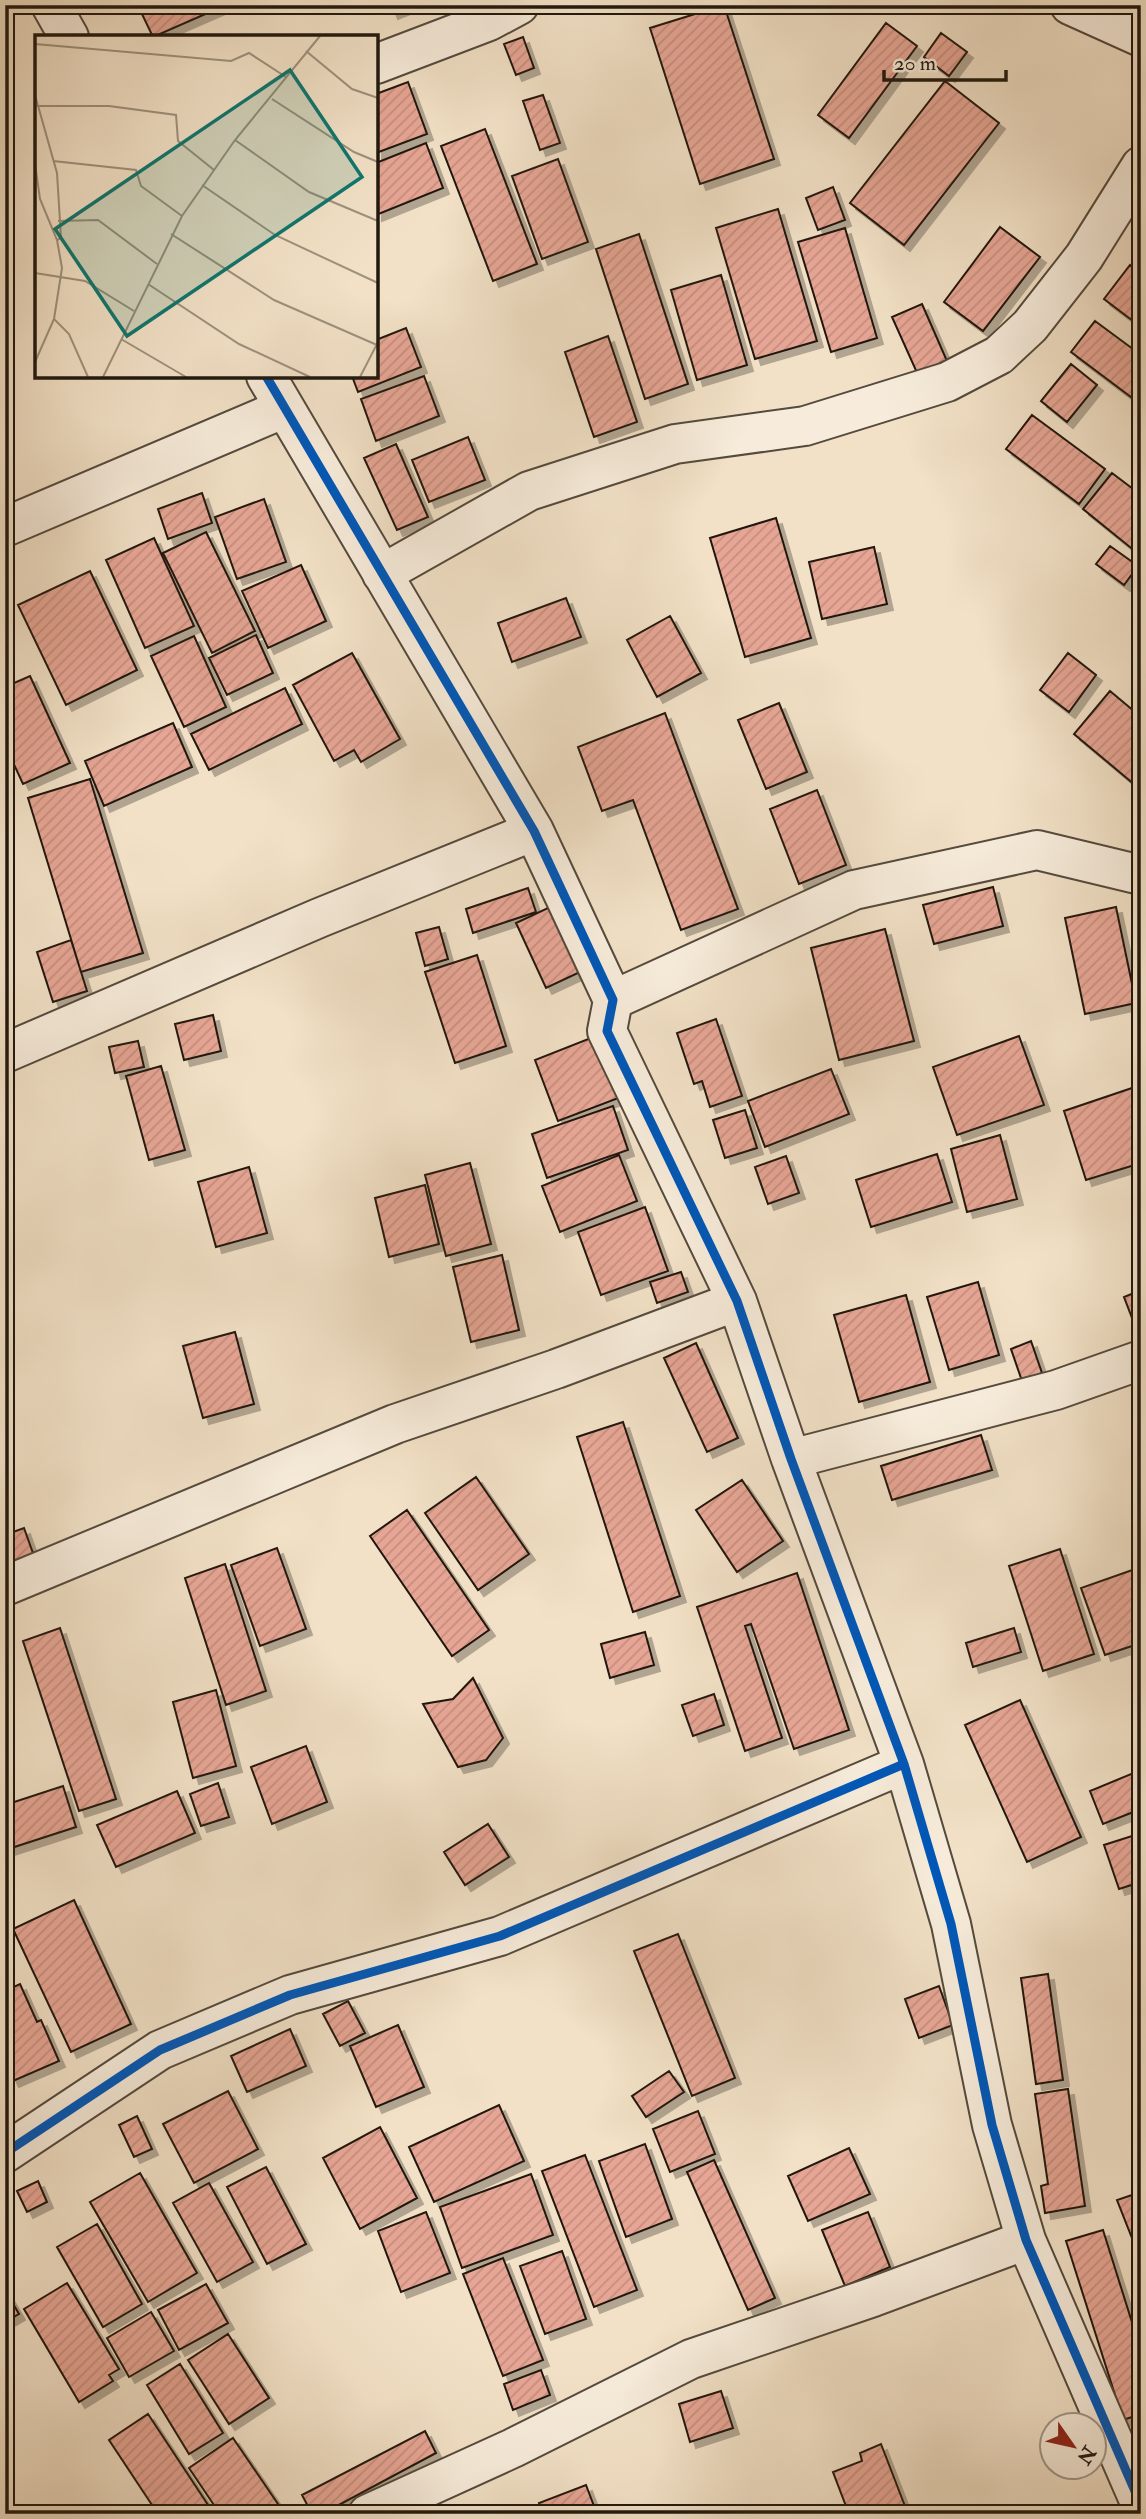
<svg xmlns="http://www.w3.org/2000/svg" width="1146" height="2519" viewBox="0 0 1146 2519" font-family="'IM FELL Double Pica',serif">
<defs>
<pattern id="building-hatch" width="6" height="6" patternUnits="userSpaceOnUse" patternTransform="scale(1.75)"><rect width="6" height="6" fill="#e7a695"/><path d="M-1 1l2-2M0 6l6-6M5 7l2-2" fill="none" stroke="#c68e7f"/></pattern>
<filter id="shadow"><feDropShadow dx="6" dy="6" stdDeviation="0" flood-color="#0004"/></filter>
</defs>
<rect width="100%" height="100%" fill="#f2e1c7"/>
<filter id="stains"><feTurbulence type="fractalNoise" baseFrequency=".00286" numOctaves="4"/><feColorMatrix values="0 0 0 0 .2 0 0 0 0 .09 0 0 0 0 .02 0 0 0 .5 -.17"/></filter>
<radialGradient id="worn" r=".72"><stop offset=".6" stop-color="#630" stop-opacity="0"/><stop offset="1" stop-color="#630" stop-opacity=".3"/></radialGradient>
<path fill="url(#building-hatch)" stroke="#20180f" stroke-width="2" filter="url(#shadow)" d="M156 5H226L153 37 141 12Z
M389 5H412L392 13Z
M724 5 774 159 700 184 650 28Z
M886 23 917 46 849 138 818 115Z
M941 33 967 52 949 76 924 57Z
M523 37 534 68 516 75 504 44Z
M945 81 999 123 904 245 850 203Z
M408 82 427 134 376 153V94Z
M543 95 560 143 540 150 523 101Z
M485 129 537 264 493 281 441 146Z
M426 143 443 188 376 215V163Z
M558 159 588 242 542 259 512 176Z
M833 187 845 220 818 230 806 198Z
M778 209 817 341 755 359 716 228Z
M1000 227 1040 257 983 331 944 302Z
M845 228 877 338 831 352 798 242Z
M639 234 688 384 645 399 596 249Z
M1130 265 1141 274V327L1104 299Z
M721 275 747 365 697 380 671 290Z
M922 304 947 361 918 375 892 317Z
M1095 321 1141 355V384L1131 397 1071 352Z
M406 328 421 367 358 392 352 376H376V340Z
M608 336 637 422 594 437 565 352Z
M1071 364 1097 385 1067 422 1041 401Z
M424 376 439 416 376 441 361 399Z
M1032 415 1105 469 1079 504 1006 449Z
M468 437 485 480 429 502 412 460Z
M396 444 428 517 397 530 364 458Z
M1112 473 1141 495V556L1083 509Z
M202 493 212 523 168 539 158 509Z
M264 499 286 562 237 579 215 517Z
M776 518 811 638 745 657 710 538Z
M206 532 255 631 212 653 163 553Z
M154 538 194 626 145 648 106 560Z
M1110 546 1138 566 1124 585 1096 564Z
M874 547 887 604 822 619 809 562Z
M301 565 326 621 268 648 242 591Z
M90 571 137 670 66 705 18 605Z
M566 598 581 637 512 662 498 623Z
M670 616 701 673 657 697 627 640Z
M256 635 273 673 227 695 209 658Z
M194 636 226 707 184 727 151 656Z
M352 653 400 739 361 762 354 750 334 761 293 685Z
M1068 653 1096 675 1069 712 1040 690Z
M30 676 70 763 23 784 5 745V687Z
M285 688 302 724 209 770 191 734Z
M1110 691 1141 717V790L1074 734Z
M779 703 807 772 766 789 738 720Z
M665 713 738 909 681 930 633 800 602 811 578 747Z
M173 723 192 767 104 806 85 761Z
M90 779 143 953 81 972 28 798Z
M817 790 846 865 799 884 770 809Z
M993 887 1003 926 934 944 923 905Z
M528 888 536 912 473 933 466 909Z
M550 907 580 972 546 988 516 923Z
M1116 907 1136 1003 1085 1014 1065 918Z
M439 927 448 959 425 966 416 933Z
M885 929 914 1041 839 1060 811 948Z
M71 940 87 991 53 1002 37 952Z
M477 955 506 1046 455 1063 425 972Z
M213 1015 221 1051 184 1060 175 1024Z
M716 1019 742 1096 710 1107 702 1081 694 1084 677 1033Z
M606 1032 629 1094 558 1121 535 1060Z
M1019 1036 1044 1105 957 1135 933 1067Z
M138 1041 144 1067 115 1073 109 1047Z
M161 1066 185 1150 149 1160 126 1076Z
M831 1069 849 1114 765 1147 748 1101Z
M1141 1085V1163L1086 1180 1064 1111Z
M613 1106 628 1150 547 1178 532 1134Z
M745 1110 757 1148 725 1158 713 1120Z
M1000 1135 1017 1199 967 1212 951 1149Z
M937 1154 952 1202 871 1227 856 1180Z
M619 1155 637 1201 560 1232 542 1186Z
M786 1156 799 1193 768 1204 755 1167Z
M470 1163 491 1244 446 1256 425 1175Z
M249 1167 267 1233 216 1247 198 1182Z
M425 1185 439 1244 389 1257 375 1198Z
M645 1207 668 1271 601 1295 578 1232Z
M502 1255 519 1330 471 1342 453 1267Z
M681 1272 688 1292 657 1303 650 1282Z
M978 1282 999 1355 949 1370 927 1297Z
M1141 1290V1330L1137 1331 1124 1297Z
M906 1295 930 1382 859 1402 834 1315Z
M235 1332 254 1404 203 1418 183 1346Z
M1031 1341 1042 1373 1022 1381 1011 1349Z
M696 1343 738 1438 707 1452 664 1358Z
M623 1422 680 1596 633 1612 577 1437Z
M981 1435 992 1470 892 1500 881 1466Z
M476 1477 529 1554 478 1590 425 1513Z
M742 1480 783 1541 737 1572 696 1510Z
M407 1510 489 1630 452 1656 370 1536Z
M24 1528 34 1556 5 1566V1535Z
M277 1548 306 1629 260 1646 231 1565Z
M1060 1549 1094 1654 1043 1671 1009 1566Z
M225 1564 266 1691 226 1705 185 1578Z
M1141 1567V1643L1105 1655 1081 1588Z
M797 1573 849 1730 794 1749 751 1624 745 1626 782 1738 745 1751 697 1607Z
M60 1628 116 1799 79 1811 23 1641Z
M1014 1628 1021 1652 973 1667 966 1643Z
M645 1632 654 1665 610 1678 601 1644Z
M473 1678 503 1738 486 1760 458 1767 423 1704 453 1699Z
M216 1690 236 1766 193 1778 173 1702Z
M714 1694 724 1725 693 1736 682 1705Z
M1020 1700 1081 1837 1027 1862 965 1725Z
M306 1746 327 1802 272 1824 251 1767Z
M1136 1772 1141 1784V1809L1103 1824 1090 1791Z
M218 1783 229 1817 201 1826 190 1794Z
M63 1786 76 1827 5 1850V1805Z
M177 1791 195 1833 116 1867 97 1825Z
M488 1824 509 1857 465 1885 444 1852Z
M1132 1836 1141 1864V1882L1119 1889 1104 1845Z
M74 1900 131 2024 71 2052 13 1929Z
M678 1934 735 2078 692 2096 634 1951Z
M1048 1974 1063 2080 1036 2084 1021 1978Z
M20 1984 37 2022 41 2020 59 2061 13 2081 5 2064V1991Z
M939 1986 953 2025 919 2038 905 1999Z
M348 2001 365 2033 340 2046 323 2014Z
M398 2025 424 2087 376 2107 350 2046Z
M290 2029 306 2066 247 2092 231 2056Z
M669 2071 684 2092 646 2117 632 2096Z
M1068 2089 1085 2206 1045 2213 1041 2186 1048 2184 1035 2094Z
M228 2091 258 2149 194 2183 163 2124Z
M499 2105 524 2161 434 2202 409 2147Z
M698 2111 715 2154 670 2172 653 2129Z
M137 2116 152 2149 134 2157 119 2125Z
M380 2127 417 2198 360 2229 323 2158Z
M645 2144 672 2219 626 2237 599 2161Z
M849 2148 870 2194 808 2221 788 2176Z
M585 2155 637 2290 594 2307 542 2171Z
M714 2160 775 2298 748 2310 687 2172Z
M266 2167 306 2244 267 2264 227 2187Z
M140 2173 197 2273 148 2302 90 2202Z
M531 2174 553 2235 462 2268 440 2207Z
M38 2181 47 2202 27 2212 17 2191Z
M209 2183 253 2262 217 2282 173 2203Z
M1141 2192V2261L1117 2200Z
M426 2212 450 2273 401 2292 378 2231Z
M868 2212 890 2267 845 2286 822 2230Z
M97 2224 142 2304 103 2327 57 2247Z
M1103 2230 1141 2351V2414L1123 2420 1066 2241Z
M562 2251 586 2319 545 2334 520 2266Z
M503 2258 543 2360 503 2376 463 2274Z
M67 2283 119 2369 109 2375 113 2381 79 2402 24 2309Z
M206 2284 228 2323 179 2350 158 2310Z
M5 2290 19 2314 5 2322Z
M151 2312 174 2351 129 2377 107 2338Z
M228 2334 269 2398 229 2424 188 2360Z
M180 2364 223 2433 189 2454 147 2385Z
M541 2370 550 2395 513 2410 504 2384Z
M721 2391 733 2428 690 2442 679 2404Z
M148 2414 214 2514H158L109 2440Z
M425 2431 436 2453 322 2514H312L302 2495Z
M233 2438 278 2504 263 2514H220L189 2468Z
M881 2444 908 2514H849L833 2472 862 2461 860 2453Z
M586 2485 597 2514H543L539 2503Z"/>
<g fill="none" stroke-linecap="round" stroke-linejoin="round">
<g stroke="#544a3d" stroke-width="42">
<path id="street" d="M51 5 69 37
M1070 5 1141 37
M376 64 489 21 519 5
M266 376 534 831 613 1000 607 1031 737 1301 791 1459 904 1764 951 1924 992 2125 1026 2240 1141 2505
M5 527 285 408
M382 574 529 491 675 444 805 426 947 382 999 355 1030 326 1084 257 1141 166
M613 1000 854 890 1037 850 1141 875
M5 1053 319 918 534 831
M791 1459 1056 1390 1141 1360
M5 1586 395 1424 556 1369 737 1301
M5 2153 160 2050 290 1995 500 1936 904 1764
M368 2514 513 2448 691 2359 873 2297 1026 2240"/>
</g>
<use href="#street" stroke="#f7ecdb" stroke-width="38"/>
<g stroke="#f7ecdb" stroke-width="13">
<path id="cycleway" d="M266 376 534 831 613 1000 607 1031 737 1301 791 1459 904 1764 951 1924 992 2125 1026 2240 1141 2505
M5 2153 160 2050 290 1995 500 1936 904 1764"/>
</g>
<use href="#cycleway" stroke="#0057b8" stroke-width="9"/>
</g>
<g transform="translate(35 35)">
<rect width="343" height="343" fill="#f2e1c7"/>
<path fill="none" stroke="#9e917d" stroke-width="2" d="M0 9 196 26 214 18 251 42M271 16 317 54 343 63M0 60 22 138 26 203 22 205M237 64 319 117 343 127M0 71H74L141 80 143 106 179 135M200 105 274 157 343 186M18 126 101 135 106 151 147 181M0 129 5 164 22 205 27 233 19 284 34 299 53 342M167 150 240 200 343 248M23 186 63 185 122 229M136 199 239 265 342 310M0 238 50 246 99 276M113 249 204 309 275 342M86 304 151 342M0 327 19 284M68 342 147 181 200 105 285 1M325 342 343 307"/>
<path fill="#0f766e" fill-opacity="0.15" stroke="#0f766e" stroke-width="3.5" d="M255 35 327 142 92 301 20 194Z"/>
<rect width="343" height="343" fill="none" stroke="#20180f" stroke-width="3.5"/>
</g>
<rect width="1146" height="2519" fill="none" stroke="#f2e1c7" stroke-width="28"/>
<rect x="7" y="7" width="1132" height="2505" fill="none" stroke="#20180f" stroke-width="3.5"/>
<rect x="14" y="14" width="1118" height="2491" fill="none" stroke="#20180f" stroke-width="2"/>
<g transform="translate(1073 2446) rotate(124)"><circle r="33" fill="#f7ecdb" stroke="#a19789" stroke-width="2"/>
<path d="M0-5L12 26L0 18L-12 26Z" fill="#8f2418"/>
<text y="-10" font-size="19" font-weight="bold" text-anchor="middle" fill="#20180f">N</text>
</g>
<path d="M884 70v10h122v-10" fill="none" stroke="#20180f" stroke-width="3.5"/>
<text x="894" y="70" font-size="21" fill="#20180f" stroke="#f7ecdb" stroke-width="5" paint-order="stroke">20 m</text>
<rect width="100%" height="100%" filter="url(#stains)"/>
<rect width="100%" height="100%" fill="url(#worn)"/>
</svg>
